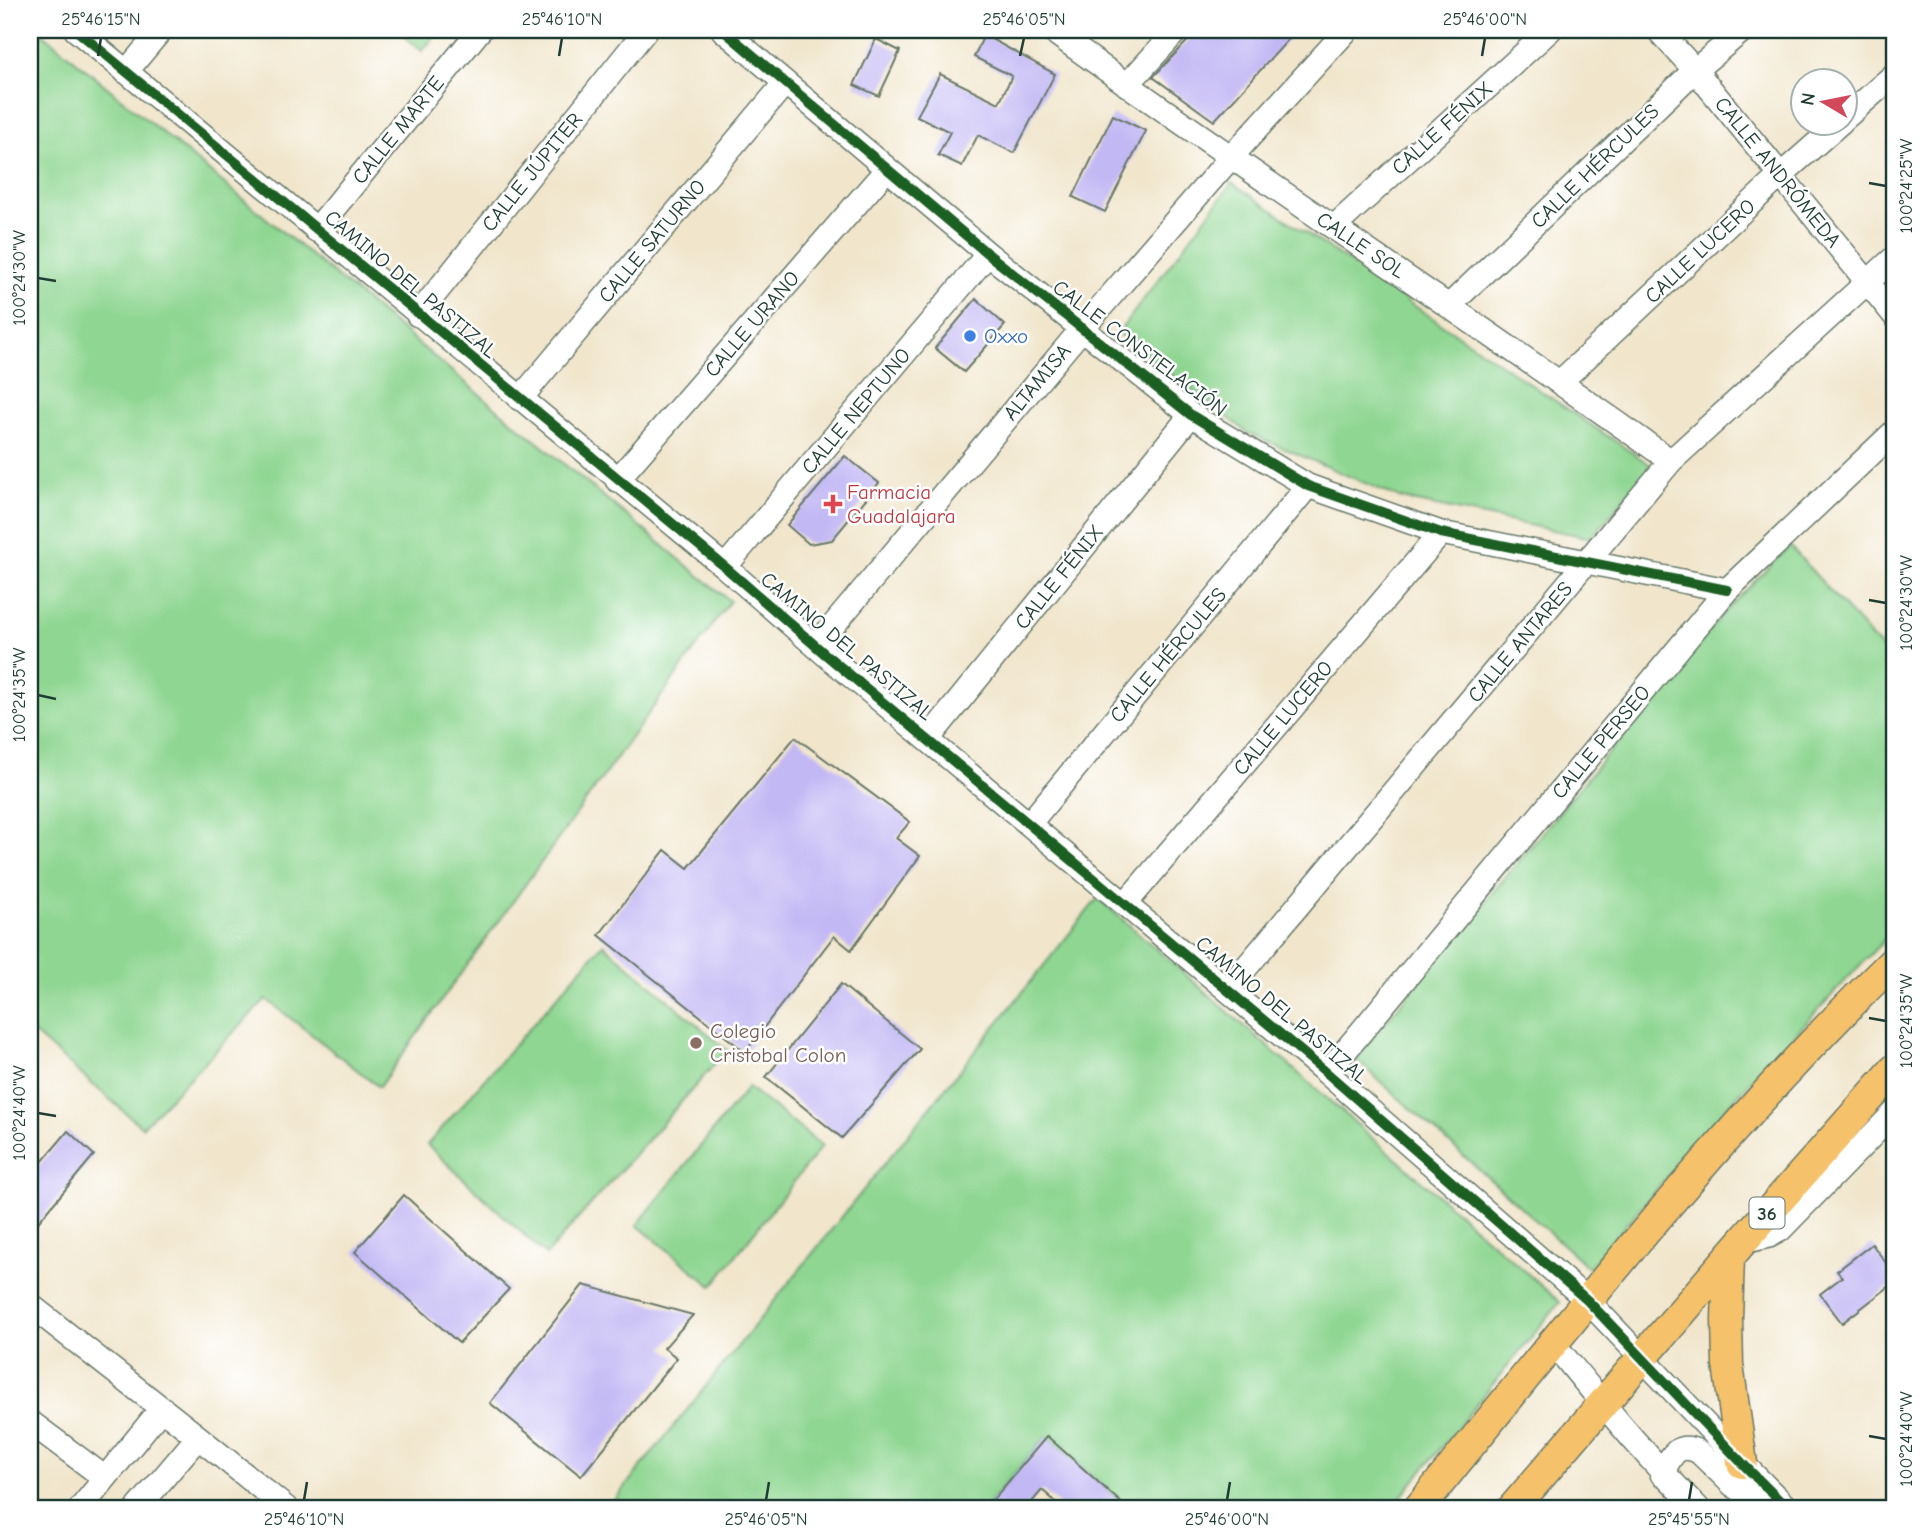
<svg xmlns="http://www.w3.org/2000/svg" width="1925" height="1538" viewBox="0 0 1925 1538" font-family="'Comic Neue',sans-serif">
<rect width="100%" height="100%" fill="#fff"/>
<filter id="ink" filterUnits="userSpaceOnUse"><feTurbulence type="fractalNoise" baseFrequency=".0143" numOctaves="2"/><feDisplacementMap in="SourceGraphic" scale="14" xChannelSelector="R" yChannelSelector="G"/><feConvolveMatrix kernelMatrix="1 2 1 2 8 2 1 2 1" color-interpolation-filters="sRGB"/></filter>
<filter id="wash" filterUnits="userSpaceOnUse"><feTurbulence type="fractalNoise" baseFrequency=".00686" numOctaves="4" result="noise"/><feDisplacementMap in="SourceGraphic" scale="28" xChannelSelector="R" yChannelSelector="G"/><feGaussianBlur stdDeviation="1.57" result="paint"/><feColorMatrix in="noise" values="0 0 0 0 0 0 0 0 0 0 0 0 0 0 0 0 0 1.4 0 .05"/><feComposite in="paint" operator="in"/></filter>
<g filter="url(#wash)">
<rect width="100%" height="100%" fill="#f1e6cc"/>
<path fill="#8ed691" stroke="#568a62" stroke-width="2" d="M30 30H38L730 601 379 1087 266 999 142 1127 30 1030Z
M397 30H440L422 51Z
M1232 183 1652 466 1591 538 1402 499 1248 433 1118 333Z
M1790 546 1895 664V928L1724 1110 1589 1268 1355 1059 1728 608Z
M1098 898 1560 1302 1392 1508H1127L1047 1436 985 1508H608Z
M603 944 727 1050 546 1255 427 1145Z
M748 1087 822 1146 712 1286 637 1225Z"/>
<g id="blocks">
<path fill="#c2b8f4" d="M1198 30H1297L1214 121 1153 77Z
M984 35 1055 74 1014 153 978 135 962 166 938 155 950 132 917 116 940 74 999 103 1012 76 974 57Z
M876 39 900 51 879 96 854 85Z
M1113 115 1146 131 1105 212 1073 197Z
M976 299 1005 325 964 372 935 348Z
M845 456 879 483 832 540 809 544 787 525Z
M795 737 910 822 896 838 920 856 851 950 834 936 745 1052 599 935 665 850 688 868Z
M841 984 920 1049 842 1138 766 1077Z
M68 1131 94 1155 30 1232V1176Z
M404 1195 509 1289 459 1343 355 1252Z
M1872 1244 1895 1275V1282L1842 1323 1820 1294 1842 1277 1837 1271Z
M583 1285 693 1315 664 1348 677 1358 581 1476 490 1403Z
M1047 1436 1127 1508H1063L1042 1490 1027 1508H986Z"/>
</g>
</g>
<g filter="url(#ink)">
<use href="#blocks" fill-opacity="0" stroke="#687869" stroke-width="2"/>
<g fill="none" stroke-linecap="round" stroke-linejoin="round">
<g stroke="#687869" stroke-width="26">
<path id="minor" d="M76 30 725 567 825 654 1327 1073 1587 1300 1742 1463 1787 1508
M723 30 988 254 1191 415 1308 486 1441 533 1727 590
M1051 30C1255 178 1467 315 1671 461
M1658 30 1695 70 1895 316
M126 72 161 30
M1127 85 1177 30
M1844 119 1895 74
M1334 227 1550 30
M316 230 480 30
M1449 306 1695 70 1743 30
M418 315 646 30
M1560 382 1781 175 1841 122
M520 399 785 83
M617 480 887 169
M725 567 988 254
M816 646 1081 330 1231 157 1347 30
M928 739 1191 415
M1029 824 1308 486
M1126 903 1441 533
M1228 989 1671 461 1895 257
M1327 1073 1727 590 1895 431
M1742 1242 1769 1236 1780 1230 1895 1112
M30 1305 198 1437 286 1508
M1553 1343C1600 1400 1645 1457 1698 1508
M30 1422 105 1478
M1662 1474C1671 1456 1677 1441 1699 1452L1733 1485 1741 1490 1776 1498
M81 1508 162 1408
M138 1508 198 1437"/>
</g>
<g stroke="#687869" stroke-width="33">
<path id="major" d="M1729 1257 1727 1319 1728 1365 1742 1463
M1419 1508C1572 1320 1721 1129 1895 960
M1513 1508 1742 1242 1895 1069"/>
</g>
<use href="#minor" stroke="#fff" stroke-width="23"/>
<use href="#major" stroke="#f5c16b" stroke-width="30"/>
<g stroke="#fff" stroke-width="15">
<path id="cycleway" d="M76 30 725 567 825 654 1327 1073 1587 1300 1742 1463 1787 1508
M723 30 988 254 1191 415 1308 486 1441 533 1727 590"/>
</g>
<use href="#cycleway" stroke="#1b5e20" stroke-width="10"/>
</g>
</g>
<path fill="none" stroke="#1f3d34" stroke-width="2.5" d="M98 56 101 38M559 56 562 38M1020 56 1024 38M1482 56 1485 38M1869 183 1886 186M38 278 56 281M1869 600 1886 603M38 695 56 699M1869 1018 1886 1021M38 1113 56 1116M1869 1436 1886 1439M304 1500 307 1482M766 1500 769 1482M1227 1500 1230 1482M1689 1500 1692 1482"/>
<circle fill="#3f7fe0" stroke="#fff" stroke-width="2.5" cx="970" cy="336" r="7"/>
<path fill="#e0444e" stroke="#fff" stroke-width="2.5" d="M829.5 493.5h7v7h7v7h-7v7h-7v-7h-7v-7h7z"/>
<circle fill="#8d6e63" stroke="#fff" stroke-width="2.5" cx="696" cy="1043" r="7"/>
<g text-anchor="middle" stroke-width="5" stroke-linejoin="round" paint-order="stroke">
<rect fill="#fff" stroke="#627771" stroke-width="2" x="1749.5" y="1197.5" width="35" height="31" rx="5"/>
<g font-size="19" font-weight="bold" fill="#1f3d34">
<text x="1767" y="1220">36</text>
</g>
<g font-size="21" fill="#1f3d34" stroke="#fff">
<text transform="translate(1442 128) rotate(-42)" y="7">CALLE FÉNIX</text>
<text transform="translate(398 130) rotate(-51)" y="7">CALLE MARTE</text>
<text transform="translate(1595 166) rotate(-44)" y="7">CALLE HÉRCULES</text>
<text transform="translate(532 172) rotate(-51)" y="7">CALLE JÚPITER</text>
<text transform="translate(1778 172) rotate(51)" y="7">CALLE ANDRÓMEDA</text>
<text transform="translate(652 241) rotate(-50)" y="7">CALLE SATURNO</text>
<text transform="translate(1361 245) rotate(34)" y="7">CALLE SOL</text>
<text transform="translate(1700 251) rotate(-43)" y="7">CALLE LUCERO</text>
<text transform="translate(411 284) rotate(40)" y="7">CAMINO DEL PASTIZAL</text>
<text transform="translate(752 324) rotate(-49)" y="7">CALLE URANO</text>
<text transform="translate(1140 348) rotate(37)" y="7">CALLE CONSTELACIÓN</text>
<text transform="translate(1037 382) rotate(-50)" y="7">ALTAMISA</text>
<text transform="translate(856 411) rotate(-50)" y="7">CALLE NEPTUNO</text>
<text transform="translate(1059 577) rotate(-51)" y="7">CALLE FÉNIX</text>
<text transform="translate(1520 642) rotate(-50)" y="7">CALLE ANTARES</text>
<text transform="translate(847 646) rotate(40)" y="7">CAMINO DEL PASTIZAL</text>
<text transform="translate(1168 655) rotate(-50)" y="7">CALLE HÉRCULES</text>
<text transform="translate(1283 718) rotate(-50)" y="7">CALLE LUCERO</text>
<text transform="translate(1601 742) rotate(-50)" y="7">CALLE PERSEO</text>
<text transform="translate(1282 1010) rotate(40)" y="7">CAMINO DEL PASTIZAL</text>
</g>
<g font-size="21" fill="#366cbe" stroke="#fff" text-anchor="start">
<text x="984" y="343">Oxxo</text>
</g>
<g font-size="21" fill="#be3a42" stroke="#fff" text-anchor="start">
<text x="847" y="499">Farmacia<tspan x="847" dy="24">Guadalajara</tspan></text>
</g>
<g font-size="21" fill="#785e54" stroke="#fff" text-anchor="start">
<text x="710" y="1038">Colegio<tspan x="710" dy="24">Cristobal Colon</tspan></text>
</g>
</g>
<rect width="1925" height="1538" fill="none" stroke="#fff" stroke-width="77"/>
<g transform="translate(1824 102) rotate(280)"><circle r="33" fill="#ffffff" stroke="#a5b1ae" stroke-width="2"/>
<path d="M0-5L12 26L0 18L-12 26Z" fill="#d1495b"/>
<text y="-10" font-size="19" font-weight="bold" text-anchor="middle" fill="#1f3d34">N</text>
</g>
<rect x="38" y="38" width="1848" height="1462" fill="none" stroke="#1f3d34" stroke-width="2.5"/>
<g font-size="18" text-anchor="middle" fill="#1f3d34">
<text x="101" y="25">25°46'15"N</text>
<text x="562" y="25">25°46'10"N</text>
<text x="1024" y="25">25°46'05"N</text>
<text x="1485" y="25">25°46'00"N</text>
<text transform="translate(1906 186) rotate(-90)" y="6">100°24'25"W</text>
<text transform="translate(19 278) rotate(-90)" y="6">100°24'30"W</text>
<text transform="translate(1906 603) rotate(-90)" y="6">100°24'30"W</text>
<text transform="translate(19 695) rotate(-90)" y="6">100°24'35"W</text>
<text transform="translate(1906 1021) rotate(-90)" y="6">100°24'35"W</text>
<text transform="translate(19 1113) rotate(-90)" y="6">100°24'40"W</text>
<text transform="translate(1906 1439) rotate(-90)" y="6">100°24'40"W</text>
<text x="304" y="1525">25°46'10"N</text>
<text x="766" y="1525">25°46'05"N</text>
<text x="1227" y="1525">25°46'00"N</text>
<text x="1689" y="1525">25°45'55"N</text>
</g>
</svg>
